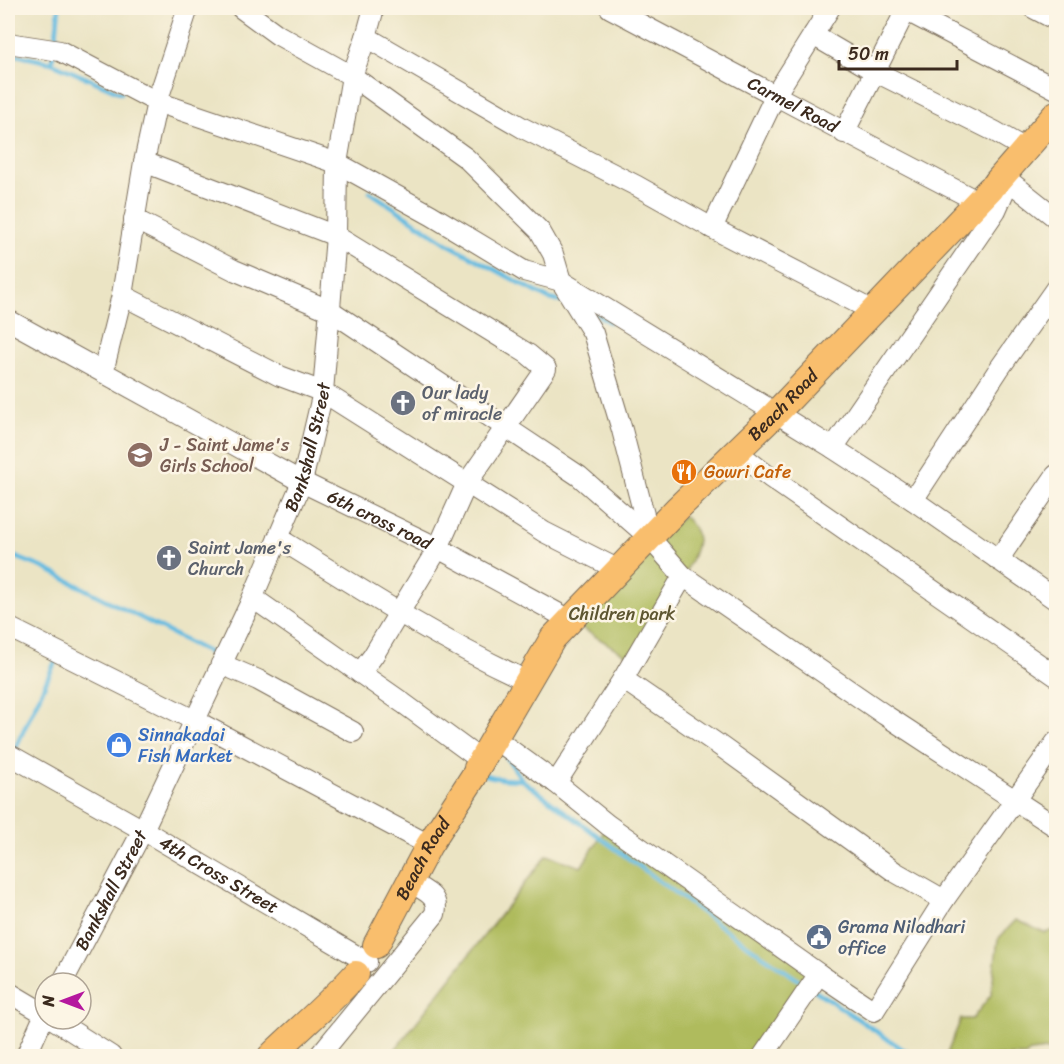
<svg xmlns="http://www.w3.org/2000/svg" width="1064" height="1064" viewBox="0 0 1064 1064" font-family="Sriracha,sans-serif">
<rect width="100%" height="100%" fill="#fcf5e5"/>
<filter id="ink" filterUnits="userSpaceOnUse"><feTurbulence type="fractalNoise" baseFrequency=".0167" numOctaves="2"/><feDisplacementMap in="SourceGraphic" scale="12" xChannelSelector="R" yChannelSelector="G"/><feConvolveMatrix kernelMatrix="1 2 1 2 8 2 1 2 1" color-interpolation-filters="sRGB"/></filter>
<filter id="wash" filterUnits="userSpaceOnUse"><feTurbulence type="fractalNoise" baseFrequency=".008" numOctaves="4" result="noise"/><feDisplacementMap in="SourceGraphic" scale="24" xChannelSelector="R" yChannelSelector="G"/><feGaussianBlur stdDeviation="1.35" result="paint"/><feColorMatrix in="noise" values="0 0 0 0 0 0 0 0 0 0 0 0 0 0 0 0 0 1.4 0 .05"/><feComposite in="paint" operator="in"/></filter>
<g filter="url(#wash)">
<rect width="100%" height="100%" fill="#ebe4c4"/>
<path fill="#afbb5d" stroke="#75723e" stroke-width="1.5" d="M684 516C690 523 697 529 697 540 696 564 648 636 634 660L570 621Z
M608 825 819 974 763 1056H390L547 855 581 867Z
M1016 920 1045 933 1056 929V1049L1030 1052 1025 1056H946L961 1019H972L991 995 998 939Z"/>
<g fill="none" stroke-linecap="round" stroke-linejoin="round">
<path stroke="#64bbe1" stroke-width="4.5" d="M55 46 59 8
M8 53 52 63
M53 54 52 63 121 93
M370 192 448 244 549 299 568 303
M588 309 609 322
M8 554 44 568 219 658
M14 751 57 658
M506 756 522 780 727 931 806 985
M481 774 502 779 522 780
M813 989 913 1056"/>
</g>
</g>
<g filter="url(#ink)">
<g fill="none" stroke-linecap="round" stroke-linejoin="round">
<g stroke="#796b58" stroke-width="22">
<g id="minor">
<path d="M241 8 278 35 352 76 466 158 540 231 553 254 561 281 593 333 622 430 650 538"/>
<path id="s1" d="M610 8C732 72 854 138 977 201"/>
<path d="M901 8 1056 89"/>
<path d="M1033 8 1056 20"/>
<path d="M813 35 876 72 994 131 1027 150"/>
<path d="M366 37 523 128 637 186 712 228 873 311"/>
<path d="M8 43 60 51 157 102 337 163 431 215 524 271 561 281 833 448 913 500 1056 600"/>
<path d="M844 133 906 10"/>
<path d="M144 162 336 236 528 354 546 369 467 483 438 548 373 656 360 673"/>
<path d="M1003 176 1056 218"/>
<path d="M134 219 234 270 331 311 579 476 650 538 683 576"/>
<path d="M712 228 776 94 830 8"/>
<path d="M122 295 280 376 323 392 544 532 619 570"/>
<path id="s2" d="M8 320 302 482 438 548 561 615"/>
<path d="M103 372 122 295 144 162 157 102 188 8"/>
<path d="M833 448 996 210 1004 192 1003 176"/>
<path d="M737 452 771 478 1056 676"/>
<path d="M913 500 999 369 1056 288"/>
<path d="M278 538C356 586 432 636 515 675"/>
<path d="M998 560 1056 475"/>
<path d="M253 598 403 703 482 761"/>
<path d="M8 627 194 720 429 845"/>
<path d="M221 664 258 680 353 732"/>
<path d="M623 679 716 743 895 872 944 900"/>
<path d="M494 738 556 783 608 825 819 974 874 1011 944 900 1056 742"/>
<path id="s3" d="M8 754 143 830 367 962"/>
<path d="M556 783 623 679 683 576 885 715 1056 827"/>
<path id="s4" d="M62 983 143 830 249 606 302 482 323 392 336 236 337 163 352 76 366 37 374 8"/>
<path d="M8 992 45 1014 26 1056"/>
<path d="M53 1019 111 1056"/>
<path d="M319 1056 435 914C440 895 424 891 410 882"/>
<path d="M763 1056 819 974"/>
</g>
</g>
<g stroke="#796b58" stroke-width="28">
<g id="major">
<path d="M997 182 1056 114"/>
<path id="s5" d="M477 768 553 638 678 508 775 414 990 189"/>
<path id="s6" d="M376 945 429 845 474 776"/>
<path d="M271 1056C299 1029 329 1004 356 974"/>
</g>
</g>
<use href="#minor" stroke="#fff" stroke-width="20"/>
<use href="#major" stroke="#f9be6d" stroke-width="26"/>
</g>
</g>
<defs>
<g id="church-disc" transform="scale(1.35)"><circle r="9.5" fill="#6b7280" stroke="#fcf5e5"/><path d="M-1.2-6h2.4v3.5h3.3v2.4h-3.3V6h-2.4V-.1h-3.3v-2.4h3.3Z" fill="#fff"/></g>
<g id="school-disc" transform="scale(1.35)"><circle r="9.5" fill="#8d6e63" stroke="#fcf5e5"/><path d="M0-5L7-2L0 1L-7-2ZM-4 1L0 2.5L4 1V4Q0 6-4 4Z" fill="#fff"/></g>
<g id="restaurant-disc" transform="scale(1.35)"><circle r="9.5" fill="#e8710a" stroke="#fcf5e5"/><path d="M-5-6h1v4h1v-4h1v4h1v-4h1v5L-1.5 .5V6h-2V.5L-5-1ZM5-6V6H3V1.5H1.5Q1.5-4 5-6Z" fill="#fff"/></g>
<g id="shop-disc" transform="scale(1.35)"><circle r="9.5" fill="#3f7fe0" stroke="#fcf5e5"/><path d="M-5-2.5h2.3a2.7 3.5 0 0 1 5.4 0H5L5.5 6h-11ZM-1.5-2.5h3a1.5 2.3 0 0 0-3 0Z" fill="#fff"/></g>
<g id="civic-disc" transform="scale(1.35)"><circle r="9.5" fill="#5c6f8a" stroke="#fcf5e5"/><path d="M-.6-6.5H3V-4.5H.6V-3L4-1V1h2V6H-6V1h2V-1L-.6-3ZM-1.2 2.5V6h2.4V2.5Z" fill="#fff"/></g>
</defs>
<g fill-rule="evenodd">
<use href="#church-disc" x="403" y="403"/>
<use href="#school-disc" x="140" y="455"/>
<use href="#restaurant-disc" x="684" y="472"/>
<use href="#church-disc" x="169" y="558"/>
<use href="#shop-disc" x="119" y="745"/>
<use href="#civic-disc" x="819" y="937"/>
</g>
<g text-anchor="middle" stroke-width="5" stroke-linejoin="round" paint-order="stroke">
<g font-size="18" fill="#3b2a1e" stroke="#fcf5e5">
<text dy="6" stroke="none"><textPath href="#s1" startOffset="207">Carmel Road</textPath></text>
<text dy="6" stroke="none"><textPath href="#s5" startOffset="478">Beach Road</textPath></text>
<text dy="6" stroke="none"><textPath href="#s4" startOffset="591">Bankshall Street</textPath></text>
<text dy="6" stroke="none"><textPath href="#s2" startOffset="422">6th cross road</textPath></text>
<text dy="6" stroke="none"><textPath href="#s6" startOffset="98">Beach Road</textPath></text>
<text dy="6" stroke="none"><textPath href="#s3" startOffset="243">4th Cross Street</textPath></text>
<text dy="6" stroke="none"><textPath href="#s4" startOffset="105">Bankshall Street</textPath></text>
</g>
<g font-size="18" fill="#5b616d" stroke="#fcf5e5" text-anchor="start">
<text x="422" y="399">Our lady<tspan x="422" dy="21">of miracle</tspan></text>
<text x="188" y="554">Saint Jame's<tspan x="188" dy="21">Church</tspan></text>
</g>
<g font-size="18" fill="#785e54" stroke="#fcf5e5" text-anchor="start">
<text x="160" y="451">J - Saint Jame's<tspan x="160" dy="21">Girls School</tspan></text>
</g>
<g font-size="18" fill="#c56008" stroke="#fcf5e5" text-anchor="start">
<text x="704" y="478">Gowri Cafe</text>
</g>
<g font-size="18" fill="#5e5631" stroke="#fcf5e5">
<text x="622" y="620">Children park</text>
</g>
<g font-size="18" fill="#366cbe" stroke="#fcf5e5" text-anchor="start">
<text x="138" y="741">Sinnakadai<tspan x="138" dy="21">Fish Market</tspan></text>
</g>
<g font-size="18" fill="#4e5e75" stroke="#fcf5e5" text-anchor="start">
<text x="838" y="933">Grama Niladhari<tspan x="838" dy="21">office</tspan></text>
</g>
</g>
<rect width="1064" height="1064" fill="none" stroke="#fcf5e5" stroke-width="30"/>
<g transform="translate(63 1001) rotate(270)"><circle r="28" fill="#fcf5e5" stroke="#afa495" stroke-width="1.5"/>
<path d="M0-4.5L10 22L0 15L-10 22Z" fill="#b5179e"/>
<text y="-9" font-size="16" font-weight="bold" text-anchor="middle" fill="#3b2a1e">N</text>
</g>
<path d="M839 60v9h118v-9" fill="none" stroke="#3b2a1e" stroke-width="3"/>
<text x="848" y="60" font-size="18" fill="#3b2a1e" stroke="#fcf5e5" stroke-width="4.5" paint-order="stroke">50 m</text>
</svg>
